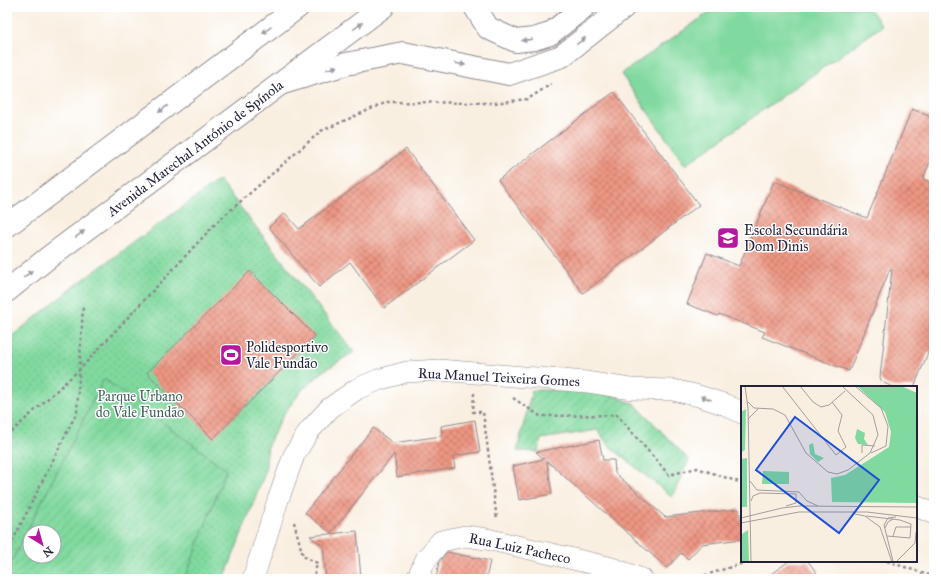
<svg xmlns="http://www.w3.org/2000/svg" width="941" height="586" viewBox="0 0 941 586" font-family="'IM FELL Great Primer',serif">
<defs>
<pattern id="park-dots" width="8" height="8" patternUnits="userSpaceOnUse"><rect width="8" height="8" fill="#80d99e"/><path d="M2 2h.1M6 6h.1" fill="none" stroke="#6eba89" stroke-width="1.8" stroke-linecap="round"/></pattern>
<pattern id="garden-furrows" width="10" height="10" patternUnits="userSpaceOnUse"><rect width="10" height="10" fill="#80d99e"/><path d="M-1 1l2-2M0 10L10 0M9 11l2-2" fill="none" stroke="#6eba89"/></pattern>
<pattern id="building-cross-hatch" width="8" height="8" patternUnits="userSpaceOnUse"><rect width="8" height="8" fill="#ee9683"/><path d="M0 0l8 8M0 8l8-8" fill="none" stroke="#c07a6c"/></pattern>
</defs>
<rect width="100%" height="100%" fill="#fff"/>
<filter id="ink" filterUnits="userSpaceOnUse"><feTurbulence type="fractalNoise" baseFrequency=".025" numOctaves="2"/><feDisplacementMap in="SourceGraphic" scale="8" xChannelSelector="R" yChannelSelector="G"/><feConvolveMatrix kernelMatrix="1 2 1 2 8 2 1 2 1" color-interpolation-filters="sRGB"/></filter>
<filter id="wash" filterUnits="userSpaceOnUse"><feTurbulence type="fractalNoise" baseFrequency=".012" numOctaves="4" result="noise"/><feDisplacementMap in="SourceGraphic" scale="16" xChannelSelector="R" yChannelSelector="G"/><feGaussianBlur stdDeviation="0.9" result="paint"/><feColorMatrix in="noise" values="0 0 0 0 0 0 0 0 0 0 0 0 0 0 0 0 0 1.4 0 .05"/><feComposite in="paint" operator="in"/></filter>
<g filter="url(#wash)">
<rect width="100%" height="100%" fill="#f9efe1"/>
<path fill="#80d99e" stroke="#517e6c" d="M717 7H869L882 26 685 165 621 74Z"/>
<path fill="url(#park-dots)" stroke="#517e6c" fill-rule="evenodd" d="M219 180 354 352 325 370 302 390 283 415 268 445 265 473 224 579H7V340L76 285ZM30 532H54V556H30Z"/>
<path fill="url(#garden-furrows)" stroke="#517e6c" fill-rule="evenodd" d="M104 379 212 459 226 470 185 579H7V570ZM30 532H54V556H30Z
M532 390 602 391 635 404 689 460 672 497 608 445 598 430 541 439 538 452 517 451Z"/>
<g id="blocks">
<path fill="url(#building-cross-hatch)" d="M614 92 699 205 583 293 498 180Z
M912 109 934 118V152L923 179 934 183V352L928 353 914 387H893L884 383 881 380 880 377 892 269H890L849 371 762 337 765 332 719 314 718 316 687 304 707 253 739 266 774 181 867 218Z
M406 149 474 240 384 308 350 262 319 287 269 227 285 213 299 229Z
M250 271 315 336 213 439 147 373Z
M475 420 480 452 453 456 455 468 397 477 394 454 331 533 305 513 373 428 393 443 442 436 441 426Z
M599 440 603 460H614L615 473 665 517 739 509 741 521 742 520V539L702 544 688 559 681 553 667 568 547 461 552 494 519 500 513 466 544 459 536 452Z
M357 531 361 579H326L323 546 310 536Z
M447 552 490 561 486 579H436L439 562Z
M789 561H808L821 579H764Z"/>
</g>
</g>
<g filter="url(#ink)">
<use href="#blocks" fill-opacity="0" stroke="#8e888e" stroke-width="1"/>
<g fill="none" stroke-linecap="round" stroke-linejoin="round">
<g stroke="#8e888e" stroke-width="22">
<path id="minor" d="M916 506 934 514
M253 579 278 500 294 455 309 431 330 408 357 389 378 380 406 372 439 370 587 382 631 389 673 390 699 396 726 405 742 413
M417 579 426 559 441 541 465 536 487 539 612 568 642 579"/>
</g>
<g stroke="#8e888e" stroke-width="24">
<path id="major" d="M475 7 488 28 516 41 534 39 550 34 584 7
M283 83 346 64 403 53 509 74 562 56 624 7"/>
</g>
<g stroke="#8e888e" stroke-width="24">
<path id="highway" d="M7 226 298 7
M7 291 49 257 383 7"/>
</g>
<path stroke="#8e888e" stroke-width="2.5" stroke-dasharray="3 3" stroke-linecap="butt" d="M474 393 473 412H483L497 520
M513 398 540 416 617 415 669 475 697 468 742 483
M7 436 80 369 217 222 321 131 387 102 494 103 528 99 551 84
M294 522 303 556 317 563 314 579
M7 552 77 412 83 306
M887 561 934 577
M693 579 750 561"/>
<use href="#minor" stroke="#fff" stroke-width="21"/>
<use href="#major" stroke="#fff" stroke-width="22"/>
<use href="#highway" stroke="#fff" stroke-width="22"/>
</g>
<defs><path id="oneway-solid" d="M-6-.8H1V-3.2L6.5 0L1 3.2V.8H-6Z"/></defs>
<g fill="#9c9ca7">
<use href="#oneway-solid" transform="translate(358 26) rotate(-37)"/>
<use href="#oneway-solid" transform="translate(267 30) rotate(143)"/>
<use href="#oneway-solid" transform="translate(527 40) rotate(171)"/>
<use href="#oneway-solid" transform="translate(581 41) rotate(-38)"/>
<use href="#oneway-solid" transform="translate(460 64) rotate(11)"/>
<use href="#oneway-solid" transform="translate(332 68) rotate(-17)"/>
<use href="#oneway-solid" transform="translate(163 109) rotate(143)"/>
<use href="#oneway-solid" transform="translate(80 234) rotate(-37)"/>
<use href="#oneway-solid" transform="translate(28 274) rotate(-39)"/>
<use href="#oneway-solid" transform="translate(706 398) rotate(-161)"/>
</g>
</g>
<defs>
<g id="school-square" transform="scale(1.15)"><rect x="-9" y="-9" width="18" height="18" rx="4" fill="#b5179e" stroke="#fff"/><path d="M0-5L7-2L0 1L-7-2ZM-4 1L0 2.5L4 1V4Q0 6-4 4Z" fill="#fff"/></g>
<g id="stadium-square" transform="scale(1.15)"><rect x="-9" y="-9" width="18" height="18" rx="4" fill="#b5179e" stroke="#fff"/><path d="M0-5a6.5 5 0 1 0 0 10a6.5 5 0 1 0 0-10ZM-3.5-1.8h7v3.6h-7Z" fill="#fff"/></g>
</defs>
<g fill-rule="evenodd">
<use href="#school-square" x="728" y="238"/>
<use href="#stadium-square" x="231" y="355"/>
</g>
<g text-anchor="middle" stroke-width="3" stroke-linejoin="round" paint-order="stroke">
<g font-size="14" fill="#22223b" stroke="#fff">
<text transform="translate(195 148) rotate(-37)" y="5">Avenida Marechal António de Spínola</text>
<text transform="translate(499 377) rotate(3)" y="5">Rua Manuel Teixeira Gomes</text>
<text transform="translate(520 548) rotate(12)" y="5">Rua Luiz Pacheco</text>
</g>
<g font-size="14" fill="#22223b" stroke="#fff" text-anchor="start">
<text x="744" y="235">Escola Secundária<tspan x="744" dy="16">Dom Dinis</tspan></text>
<text x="246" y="352">Polidesportivo<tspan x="246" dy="16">Vale Fundão</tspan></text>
</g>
<g font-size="14" fill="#43625e" stroke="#fff">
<text x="140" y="401">Parque Urbano<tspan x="140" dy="16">do Vale Fundão</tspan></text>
</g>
</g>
<g transform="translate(741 386)">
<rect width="176" height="176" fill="#f9efe1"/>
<path d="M5 23 4 64 1 66 0 26ZM6 72V121H0V73ZM22 85 48 86V98H21ZM7 144 8 176H1V148Z" fill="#80d99e"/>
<path d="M116 0H160L176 7V117L91 116 90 92 104 89 148 61 150 46 144 26ZM116 43 124 47 123 53 127 59 117 58 114 52Z" fill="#80d99e"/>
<path d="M164 22 173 48 175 76 166 105 168 111 162 113 156 112 150 105 156 97 162 73 159 38ZM72 57 74 68 83 72 77 76 69 68 68 59ZM154 63 142 92 115 106 110 90Z" fill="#80d99e"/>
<path fill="none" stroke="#a39d9f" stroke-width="1" d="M4 0 7 22 10 176M41 0 95 69 105 61 97 45 101 29 91 16M59 0 72 16 80 21 88 19 104 5M114 0 140 22 147 40 145 60 130 67M7 16 13 22 32 23 44 29 65 67 87 86 96 88 107 84 129 67 137 49 132 29 101 0M7 33 17 23M121 67V59L134 60M9 95 16 104 58 106 66 115 77 120M10 115 12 110 19 107 55 108V117L45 120M114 128 124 130 139 141 151 176M125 130 159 134 170 138 169 152 146 150M0 132 41 122 58 120 176 121M0 137 58 126H126L176 132M144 142 147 136 152 133M152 150 155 141H170M152 175 143 139 147 132 155 131M155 176 174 157 175 146"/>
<path fill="#1d4ed8" fill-opacity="0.15" stroke="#1d4ed8" stroke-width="2" d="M54 31 138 94 98 147 15 84Z"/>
<rect width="176" height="176" fill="none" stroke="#22223b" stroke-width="2"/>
</g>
<rect width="941" height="586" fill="none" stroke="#fff" stroke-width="24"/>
<g transform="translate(42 544) rotate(143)"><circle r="19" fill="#ffffff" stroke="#a7a7b1"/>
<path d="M0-3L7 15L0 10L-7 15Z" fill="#b5179e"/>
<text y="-6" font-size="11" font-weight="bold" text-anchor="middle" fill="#22223b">N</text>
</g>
</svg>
